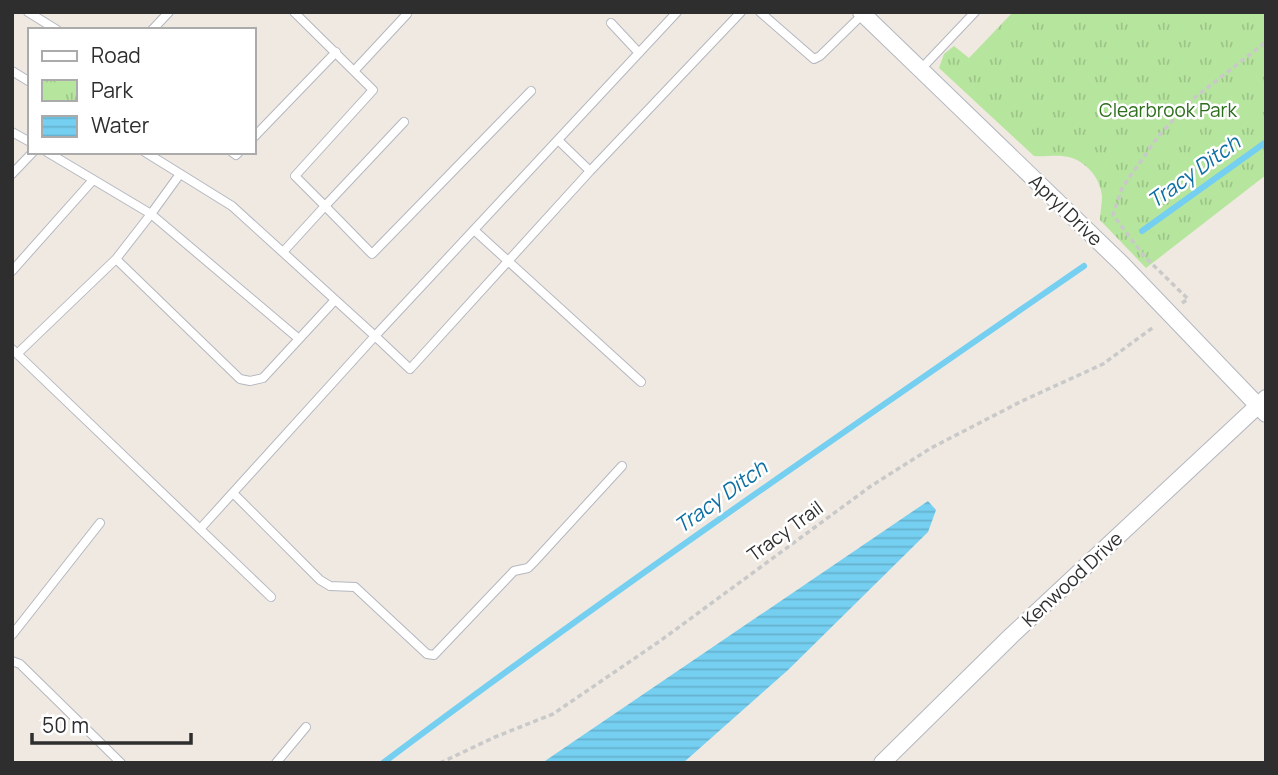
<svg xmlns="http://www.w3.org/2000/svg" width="1278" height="775" viewBox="0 0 1278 775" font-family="Manrope,sans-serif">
<defs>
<pattern id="park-tufts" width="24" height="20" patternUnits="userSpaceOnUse" patternTransform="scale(1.75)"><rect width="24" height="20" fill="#b6e59e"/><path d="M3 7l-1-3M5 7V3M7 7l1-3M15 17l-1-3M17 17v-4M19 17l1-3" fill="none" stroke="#9dc588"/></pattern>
<pattern id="water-rules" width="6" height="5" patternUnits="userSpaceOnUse" patternTransform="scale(1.75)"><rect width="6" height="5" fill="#75cff0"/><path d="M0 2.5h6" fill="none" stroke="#66b2ce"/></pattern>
</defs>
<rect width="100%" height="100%" fill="#efe9e1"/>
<path fill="url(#park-tufts)" d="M1013 12H1266V175L1146 268 1100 220C1100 212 1102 205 1102 197 1101 177 1083 157 1062 156 1053 155 1044 157 1034 156L939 68 944 54 954 46 969 58Z"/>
<path fill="url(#water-rules)" d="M928 501 936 510 928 532 788 670 683 763H542Z"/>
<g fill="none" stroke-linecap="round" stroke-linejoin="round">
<path stroke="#75cff0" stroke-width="6" d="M1142 231 1266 142
M383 763C612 591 848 429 1084 266"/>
<g stroke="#b4b7c1" stroke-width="10">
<path id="service" d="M28 12 57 30
M760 12 814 59 820 56 863 14
M611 23 639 53
M152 30 169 12
M921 69 975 12
M12 71 30 82
M354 71 407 14 405 12
M404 122 325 206 372 254 531 91
M12 132 30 142
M254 137 336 52
M558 140 590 171 741 12
M47 152 151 214 180 174
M145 152 232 206 375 336 677 12
M232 152 236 155 239 152
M12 174 33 152
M474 230 641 382
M283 252 325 206 295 176 373 90 294 12
M12 271 93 180
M299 339 151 214 116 259 240 379 250 381 263 378 335 300
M12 349 271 597
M17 354 116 259
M233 493 320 580 330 586 355 587 427 654 434 655 514 571 528 568 533 563 622 466
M200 529 375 336 410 369 590 171
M12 635 100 523
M12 661 20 664 121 763
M276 763 306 727"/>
</g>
<g stroke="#b4b7c1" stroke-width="18">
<path id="minor" d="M861 12 1122 264 1266 414
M882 763 1011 636 1266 398"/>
</g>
<path stroke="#c9c9c9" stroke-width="3.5" stroke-dasharray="5 3.5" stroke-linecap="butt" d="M1182 303 1188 299 1144 256 1113 215 1122 188 1157 138 1189 102 1266 42
M440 763 495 737 553 714 660 641 871 486 931 448 1022 401 1103 364 1155 326"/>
<use href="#service" stroke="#fff" stroke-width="8"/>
<use href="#minor" stroke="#fff" stroke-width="16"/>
</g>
<g text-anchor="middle" stroke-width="5" stroke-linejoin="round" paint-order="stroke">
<g font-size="19" fill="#2c6e1b" stroke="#fff">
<text x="1168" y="117">Clearbrook Park</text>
</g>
<g font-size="19" fill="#2e2e2e" stroke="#fff">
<text transform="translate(1066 210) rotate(44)" y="7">Apryl Drive</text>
<text transform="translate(785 531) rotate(-36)" y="7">Tracy Trail</text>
<text transform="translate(1072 579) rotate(-43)" y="7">Kenwood Drive</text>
</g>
<g font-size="21" font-style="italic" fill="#0d6fa3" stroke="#fff">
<text transform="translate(1194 172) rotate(-36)" y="7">Tracy Ditch</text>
<text transform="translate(721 497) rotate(-36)" y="7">Tracy Ditch</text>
</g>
</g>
<rect width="1278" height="775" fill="none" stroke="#2e2e2e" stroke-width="28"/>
<rect x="28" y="28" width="228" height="126" fill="#ffffff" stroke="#ababab" stroke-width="2"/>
<rect x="42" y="51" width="35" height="10" fill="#ffffff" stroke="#ababab" stroke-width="2"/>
<text x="91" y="63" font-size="21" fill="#2e2e2e">Road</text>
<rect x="42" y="80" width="35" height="21" fill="url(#park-tufts)" stroke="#ababab" stroke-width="2"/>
<text x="91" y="98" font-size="21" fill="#2e2e2e">Park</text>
<rect x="42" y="116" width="35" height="21" fill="url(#water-rules)" stroke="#ababab" stroke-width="2"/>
<text x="91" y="133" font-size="21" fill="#2e2e2e">Water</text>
<path d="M32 733v10h159v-10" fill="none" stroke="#2e2e2e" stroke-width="3.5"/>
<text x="42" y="733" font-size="21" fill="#2e2e2e" stroke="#ffffff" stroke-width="5" paint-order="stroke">50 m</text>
</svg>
